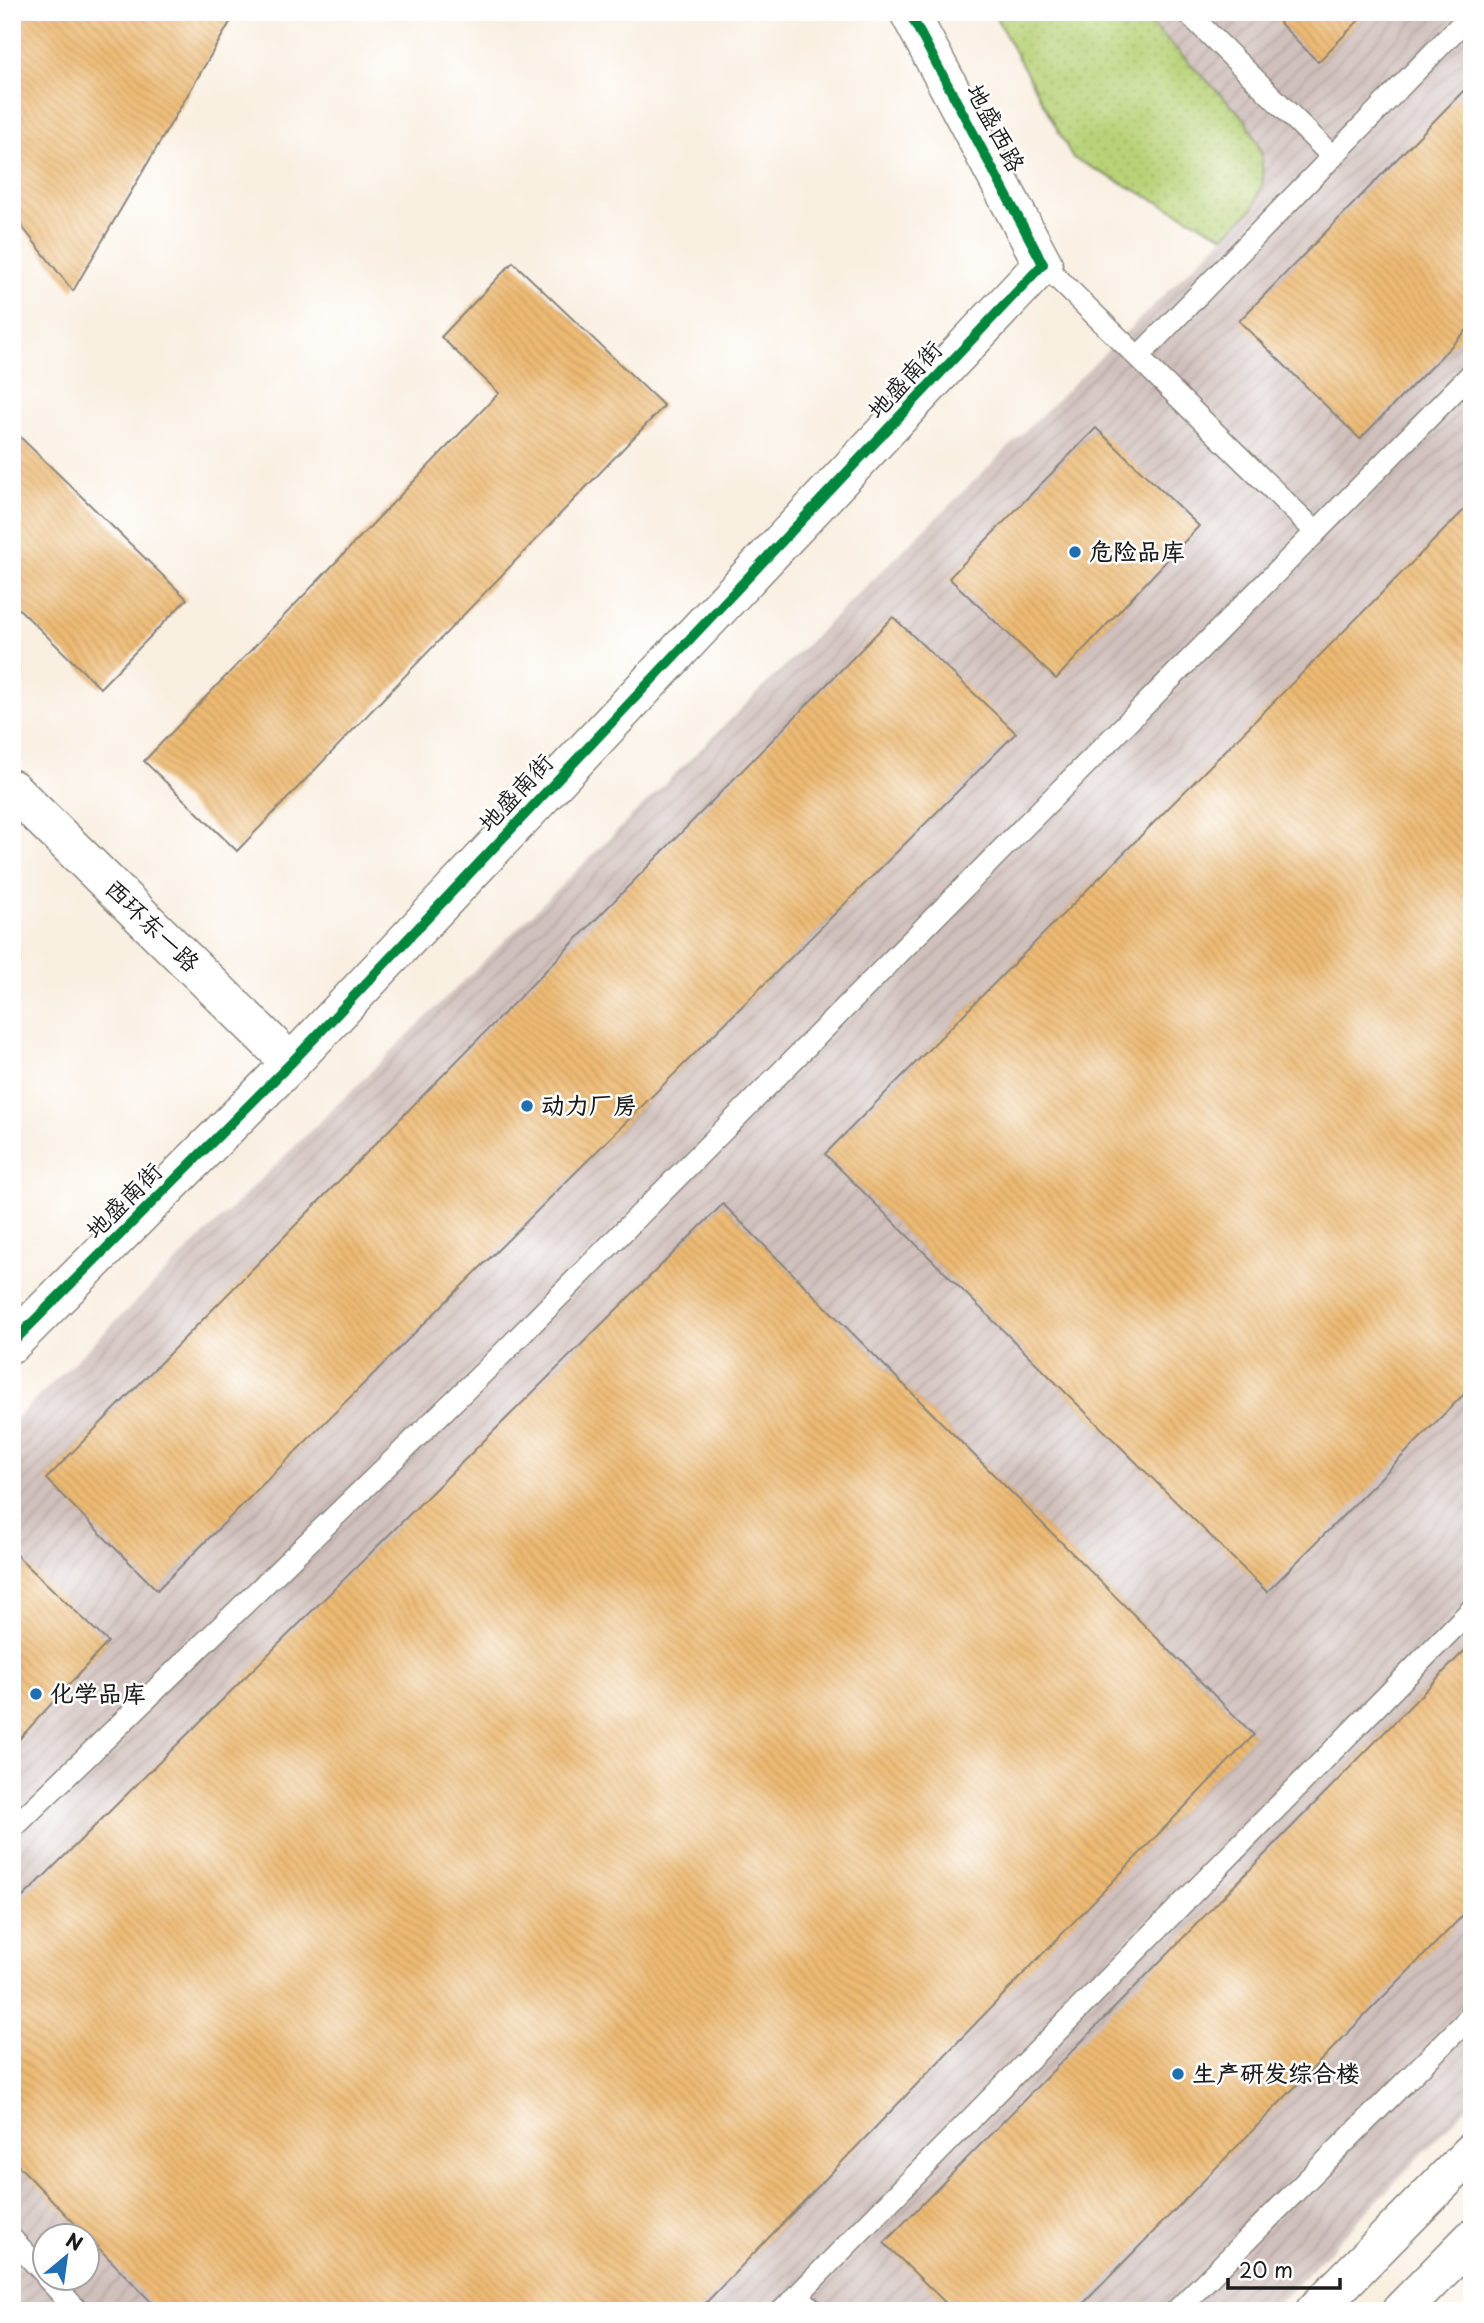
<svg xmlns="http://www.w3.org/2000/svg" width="1484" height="2323" viewBox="0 0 1484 2323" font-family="'Playpen Sans','LXGW WenKai TC',sans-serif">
<defs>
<pattern id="industrial-furrows" width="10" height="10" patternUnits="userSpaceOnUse" patternTransform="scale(1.75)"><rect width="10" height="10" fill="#d0c0bc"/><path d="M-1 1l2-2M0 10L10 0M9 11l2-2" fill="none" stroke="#b2a4a1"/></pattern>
<pattern id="park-dots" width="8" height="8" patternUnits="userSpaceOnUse" patternTransform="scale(1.75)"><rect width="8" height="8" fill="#b8d277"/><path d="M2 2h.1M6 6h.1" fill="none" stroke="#9eb466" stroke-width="1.8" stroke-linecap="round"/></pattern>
<pattern id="building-back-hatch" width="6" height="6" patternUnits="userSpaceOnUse" patternTransform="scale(1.75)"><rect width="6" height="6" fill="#edba73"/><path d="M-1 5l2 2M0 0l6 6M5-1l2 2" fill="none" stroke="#cb9f63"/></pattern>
</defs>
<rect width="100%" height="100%" fill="#fff"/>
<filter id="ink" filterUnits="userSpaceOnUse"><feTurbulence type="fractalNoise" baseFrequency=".0143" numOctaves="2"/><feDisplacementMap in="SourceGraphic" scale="14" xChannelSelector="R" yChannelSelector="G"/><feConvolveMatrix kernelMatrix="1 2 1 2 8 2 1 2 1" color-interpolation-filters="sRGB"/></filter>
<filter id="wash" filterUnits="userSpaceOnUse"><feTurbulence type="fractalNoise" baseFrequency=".00686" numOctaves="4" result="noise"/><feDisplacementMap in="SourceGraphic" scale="28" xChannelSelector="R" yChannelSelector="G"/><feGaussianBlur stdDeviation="1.57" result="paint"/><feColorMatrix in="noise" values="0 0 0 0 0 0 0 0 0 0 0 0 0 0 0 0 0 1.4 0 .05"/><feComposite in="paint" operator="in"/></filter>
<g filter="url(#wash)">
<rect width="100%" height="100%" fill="#f9efe1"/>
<path fill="url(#industrial-furrows)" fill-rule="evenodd" d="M1139 12H1472V2102L1271 2311H20L12 2302V1423L1254 207 1246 120ZM46 2236H88V2278H46Z"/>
<path fill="url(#park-dots)" stroke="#6a774a" stroke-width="2" d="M993 12H1139L1246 120 1261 151 1263 182 1254 207 1224 236 1073 158Z"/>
<g id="blocks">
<path fill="url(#building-back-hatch)" d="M12 12H236L73 291 12 214Z
M1269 12H1367L1318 62Z
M1472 82V325L1360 439 1239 321Z
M513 262 664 406 237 851 144 761 499 393 441 337Z
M1096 428 1199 526 1056 679 949 578Z
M12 429 187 599 100 688 12 602Z
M1472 502V1386L1267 1592 825 1154Z
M893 617 1016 733 157 1590 46 1479Z
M723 1204 1254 1735 698 2311H160L12 2159V1908Z
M12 1551 108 1642 12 1747Z
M1472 1643V1906L1076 2311H954L884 2243Z"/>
</g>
</g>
<g filter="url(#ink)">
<use href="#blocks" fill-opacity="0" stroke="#8a867e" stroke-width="2"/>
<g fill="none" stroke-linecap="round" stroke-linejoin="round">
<g stroke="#8a867e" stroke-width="24">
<path id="service" d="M1187 12 1333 157
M1138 357 1472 13
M1316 532 1472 373
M12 1829 488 1368 1316 532 1043 264
M12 2239 46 2275
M47 2278 78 2311
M797 2295 814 2311
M782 2311 1472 1609
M1176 2311 1472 2015"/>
</g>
<g stroke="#8a867e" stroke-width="41">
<path id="tertiary" d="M12 789 291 1063
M12 1343 291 1063 1043 264 909 12"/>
</g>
<g stroke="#8a867e" stroke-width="41">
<path id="secondary" d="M1315 2311 1472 2152
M1401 2311 1472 2239"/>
</g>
<use href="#service" stroke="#fff" stroke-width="21"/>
<use href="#tertiary" stroke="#fff" stroke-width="38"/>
<use href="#secondary" stroke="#fff" stroke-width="38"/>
<g stroke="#fff" stroke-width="15">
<path id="cycleway" d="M12 1343 291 1063 1043 264 909 12"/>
</g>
<use href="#cycleway" stroke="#00873e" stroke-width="10"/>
</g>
</g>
<g fill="#1f6fb2" stroke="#fff" stroke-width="2.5">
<circle cx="1075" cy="552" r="7"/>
<circle cx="527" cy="1106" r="7"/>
<circle cx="36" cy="1694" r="7"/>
<circle cx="1178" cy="2074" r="7"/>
</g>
<g text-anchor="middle" stroke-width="5" stroke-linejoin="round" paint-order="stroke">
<g font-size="24" fill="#1c1c1c" stroke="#fff">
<text transform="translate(995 128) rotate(62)" y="8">地盛西路</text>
<text transform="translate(905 380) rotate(-47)" y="8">地盛南街</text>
<text transform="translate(516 793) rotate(-47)" y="8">地盛南街</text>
<text transform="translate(152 926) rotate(44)" y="8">西环东一路</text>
<text transform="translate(124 1201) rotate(-45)" y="8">地盛南街</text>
</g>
<g font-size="24" font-weight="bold" fill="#1c1c1c" stroke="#fff" text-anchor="start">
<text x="1089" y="560">危险品库</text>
<text x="541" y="1114">动力厂房</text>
<text x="50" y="1702">化学品库</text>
<text x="1192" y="2082">生产研发综合楼</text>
</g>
</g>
<rect width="1484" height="2323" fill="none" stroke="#fff" stroke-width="42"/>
<g transform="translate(66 2257) rotate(29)"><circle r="33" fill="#ffffff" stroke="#a4a4a4" stroke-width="2"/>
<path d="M0-5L12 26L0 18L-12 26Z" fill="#1f6fb2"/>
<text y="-10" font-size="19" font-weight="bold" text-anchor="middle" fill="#1c1c1c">N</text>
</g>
<path d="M1228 2278v10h112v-10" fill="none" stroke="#1c1c1c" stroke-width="3.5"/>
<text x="1239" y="2278" font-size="21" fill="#1c1c1c" stroke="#ffffff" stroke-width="5" paint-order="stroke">20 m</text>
</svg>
